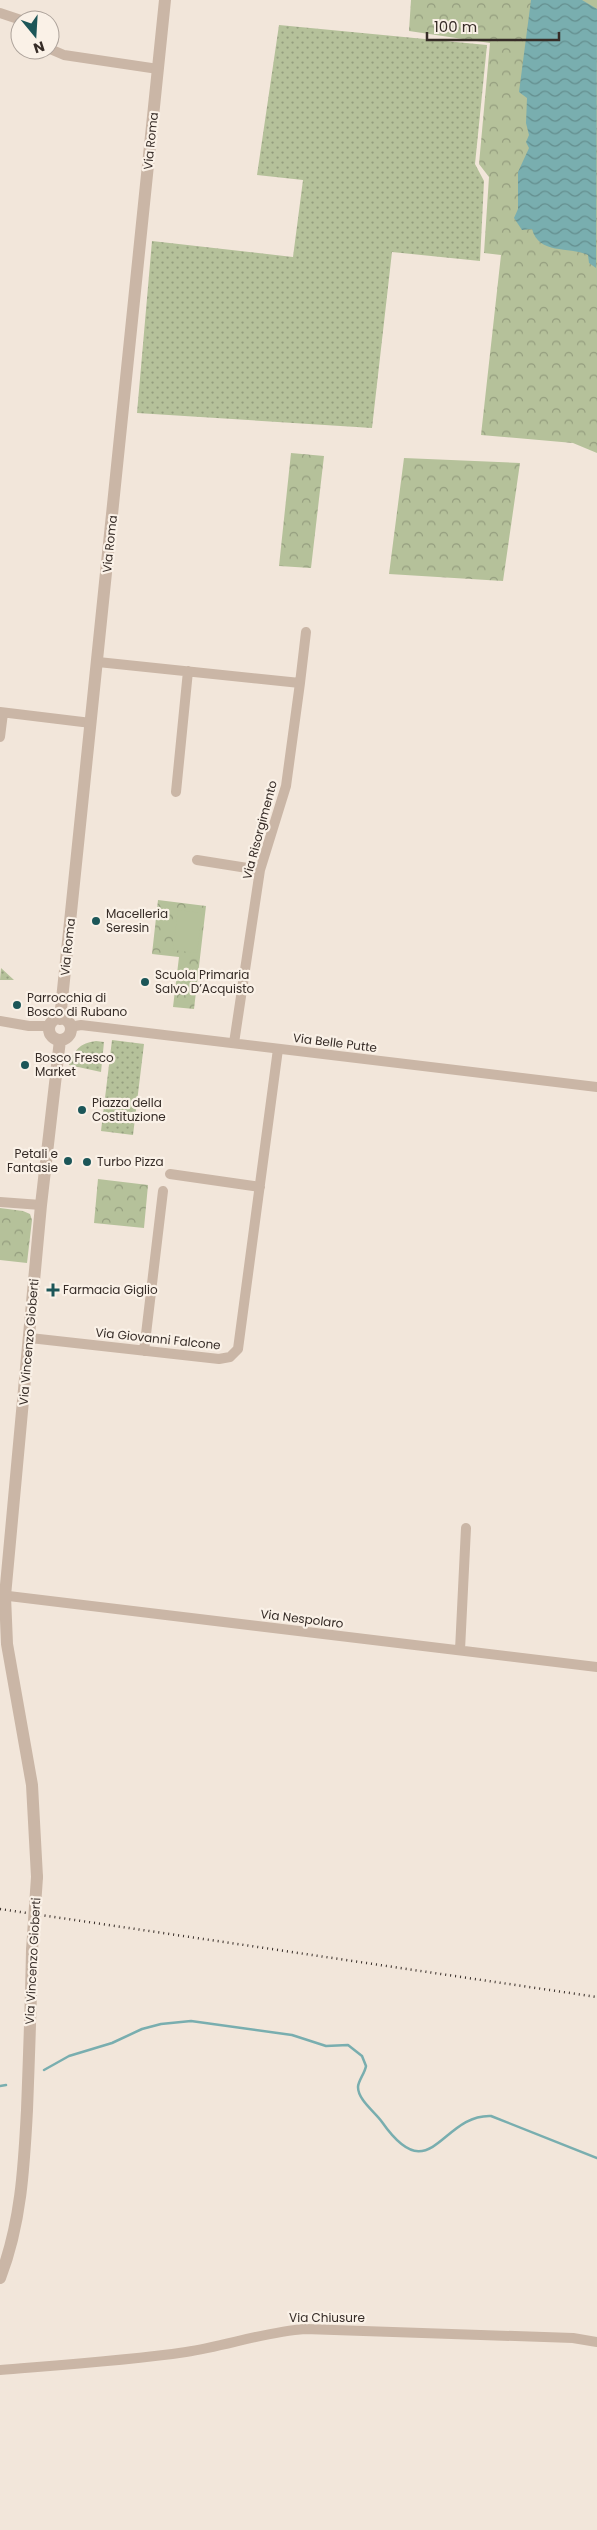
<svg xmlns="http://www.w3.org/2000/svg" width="597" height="2530" viewBox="0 0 597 2530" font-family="Poppins,sans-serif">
<defs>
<pattern id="grass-dots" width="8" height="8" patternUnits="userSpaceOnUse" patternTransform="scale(1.25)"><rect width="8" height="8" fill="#b5c19a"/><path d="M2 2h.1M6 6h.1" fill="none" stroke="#949d7e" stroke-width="1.8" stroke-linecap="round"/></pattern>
<pattern id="forest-crowns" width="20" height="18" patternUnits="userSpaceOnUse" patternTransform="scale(1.25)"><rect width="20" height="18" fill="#b5c19a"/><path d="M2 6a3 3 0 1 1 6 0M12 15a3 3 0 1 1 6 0" fill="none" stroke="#949d7e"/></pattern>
<pattern id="water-waves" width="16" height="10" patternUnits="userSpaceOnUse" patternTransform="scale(1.25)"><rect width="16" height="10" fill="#79aeaf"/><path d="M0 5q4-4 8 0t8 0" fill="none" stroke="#648e8e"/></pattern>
</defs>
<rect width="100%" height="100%" fill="#f2e6da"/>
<path fill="url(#grass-dots)" d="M279 25 487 45 475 164 484 181 480 261 392 252 372 428 137 413 152 241 293 257 303 180 257 175Z
M1 968 14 980H0Z
M112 1040 144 1044 133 1135 101 1131Z
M96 1041 104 1042 101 1072 69 1065C74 1050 80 1043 96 1041Z"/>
<path fill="url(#forest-crowns)" d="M411 0H597V453L573 443 481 435 501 255 484 253 489 177 479 164 490 43 409 31Z
M291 453 324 456 311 568 279 566Z
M404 458 520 463 503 581 389 574Z
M158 900 206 906 194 1009 173 1007 179 957 152 954Z
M98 1179 148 1185 144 1228 94 1223Z
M0 1208 23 1211 30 1214 32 1220 27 1263 0 1260Z"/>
<path fill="#b5c19a" d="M178 910 202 913 197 953 173 950Z"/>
<path fill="url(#water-waves)" d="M531 0H582L597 9 596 268 589 263 588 255C568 246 539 255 532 229L522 230 514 218 518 209V172L529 148 526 142 529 135 526 123 527 98 519 92Z"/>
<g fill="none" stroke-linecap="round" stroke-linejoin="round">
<path stroke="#79aeaf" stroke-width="2.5" d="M44 2070 69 2056 112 2043 142 2029 161 2024 191 2021 292 2035 326 2046 348 2045 362 2056 366 2066C365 2073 358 2081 358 2087 358 2100 375 2112 382 2122 431 2192 441 2114 491 2116L597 2158
M0 2086 6 2085"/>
<path stroke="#cab6a6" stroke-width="10" d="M0 13 21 20
M50 49 64 55 158 69
M98 662 300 683 286 786 260 870 234 1043
M300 683 306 632
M0 712 91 723
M0 737 3 713
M176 792 188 671
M197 860 260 870
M0 1021 29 1026H50
M70 1027 81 1025 597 1087
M170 1174 260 1187
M0 1202 41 1205
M30 1338 219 1359 230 1357 238 1349 278 1049
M144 1351 163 1191
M0 1595 597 1667
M460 1650 466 1528
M0 2370C62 2365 124 2361 186 2352 226 2346 264 2332 305 2329L573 2338 597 2342"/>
<path stroke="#cab6a6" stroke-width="12" d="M49 1029a11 11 0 1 1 22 0a11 11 0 1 1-22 0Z
M60 1019 165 0
M37 1877 32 1785 7 1644 5 1596 41 1205 60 1040
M0 2278C21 2224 24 2167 27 2110 29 2057 31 2003 32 1950"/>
<path stroke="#362c27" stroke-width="2.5" stroke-dasharray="1 4" stroke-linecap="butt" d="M0 1909 597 1997"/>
<path stroke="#cab6a6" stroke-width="12" d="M32 1950 37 1877"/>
</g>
<g fill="#1c5658" stroke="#faf1e7" stroke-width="2">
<circle cx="96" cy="921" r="5"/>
<circle cx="145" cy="982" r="5"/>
<circle cx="17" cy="1005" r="5"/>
<circle cx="25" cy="1065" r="5"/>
<circle cx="82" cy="1110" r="5"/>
<circle cx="68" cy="1161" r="5"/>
<circle cx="87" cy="1162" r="5"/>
<path d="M50.5 1282.5h5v5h5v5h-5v5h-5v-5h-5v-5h5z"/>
</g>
<g text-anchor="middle" stroke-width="4.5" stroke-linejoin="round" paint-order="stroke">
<g font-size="12" fill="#362c27" stroke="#faf1e7">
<text transform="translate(151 141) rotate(-84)" y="4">Via Roma</text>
<text transform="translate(110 544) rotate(-84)" y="4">Via Roma</text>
<text transform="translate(260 830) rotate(-75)" y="4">Via Risorgimento</text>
<text transform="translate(68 947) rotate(-84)" y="4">Via Roma</text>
<text transform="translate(335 1043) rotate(7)" y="4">Via Belle Putte</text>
<text transform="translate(158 1339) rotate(6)" y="4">Via Giovanni Falcone</text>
<text transform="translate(29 1342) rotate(-85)" y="4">Via Vincenzo Gioberti</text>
<text transform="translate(302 1619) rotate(7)" y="4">Via Nespolaro</text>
<text transform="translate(33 1961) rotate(-87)" y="4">Via Vincenzo Gioberti</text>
<text x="327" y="2322">Via Chiusure</text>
</g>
<g font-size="12" fill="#362c27" stroke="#faf1e7" text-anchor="start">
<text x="106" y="918">Macelleria<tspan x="106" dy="14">Seresin</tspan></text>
<text x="155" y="979">Scuola Primaria<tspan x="155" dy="14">Salvo D’Acquisto</tspan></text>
<text x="27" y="1002">Parrocchia di<tspan x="27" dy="14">Bosco di Rubano</tspan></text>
<text x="35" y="1062">Bosco Fresco<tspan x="35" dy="14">Market</tspan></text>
<text x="92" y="1107">Piazza della<tspan x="92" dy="14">Costituzione</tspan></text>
<text x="58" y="1158" text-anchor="end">Petali e<tspan x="58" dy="14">Fantasie</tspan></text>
<text x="97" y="1166">Turbo Pizza</text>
<text x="63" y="1294">Farmacia Giglio</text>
</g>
</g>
<g transform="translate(35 35) rotate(162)"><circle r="24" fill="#faf1e7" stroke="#aca29a"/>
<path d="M0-4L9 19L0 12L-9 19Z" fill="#1c5658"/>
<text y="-8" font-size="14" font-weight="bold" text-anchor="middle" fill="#362c27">N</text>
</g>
<path d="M427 32v8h132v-8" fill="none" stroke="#362c27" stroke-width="2.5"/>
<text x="434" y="32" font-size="15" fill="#362c27" stroke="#faf1e7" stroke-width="4" paint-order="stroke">100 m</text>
</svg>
